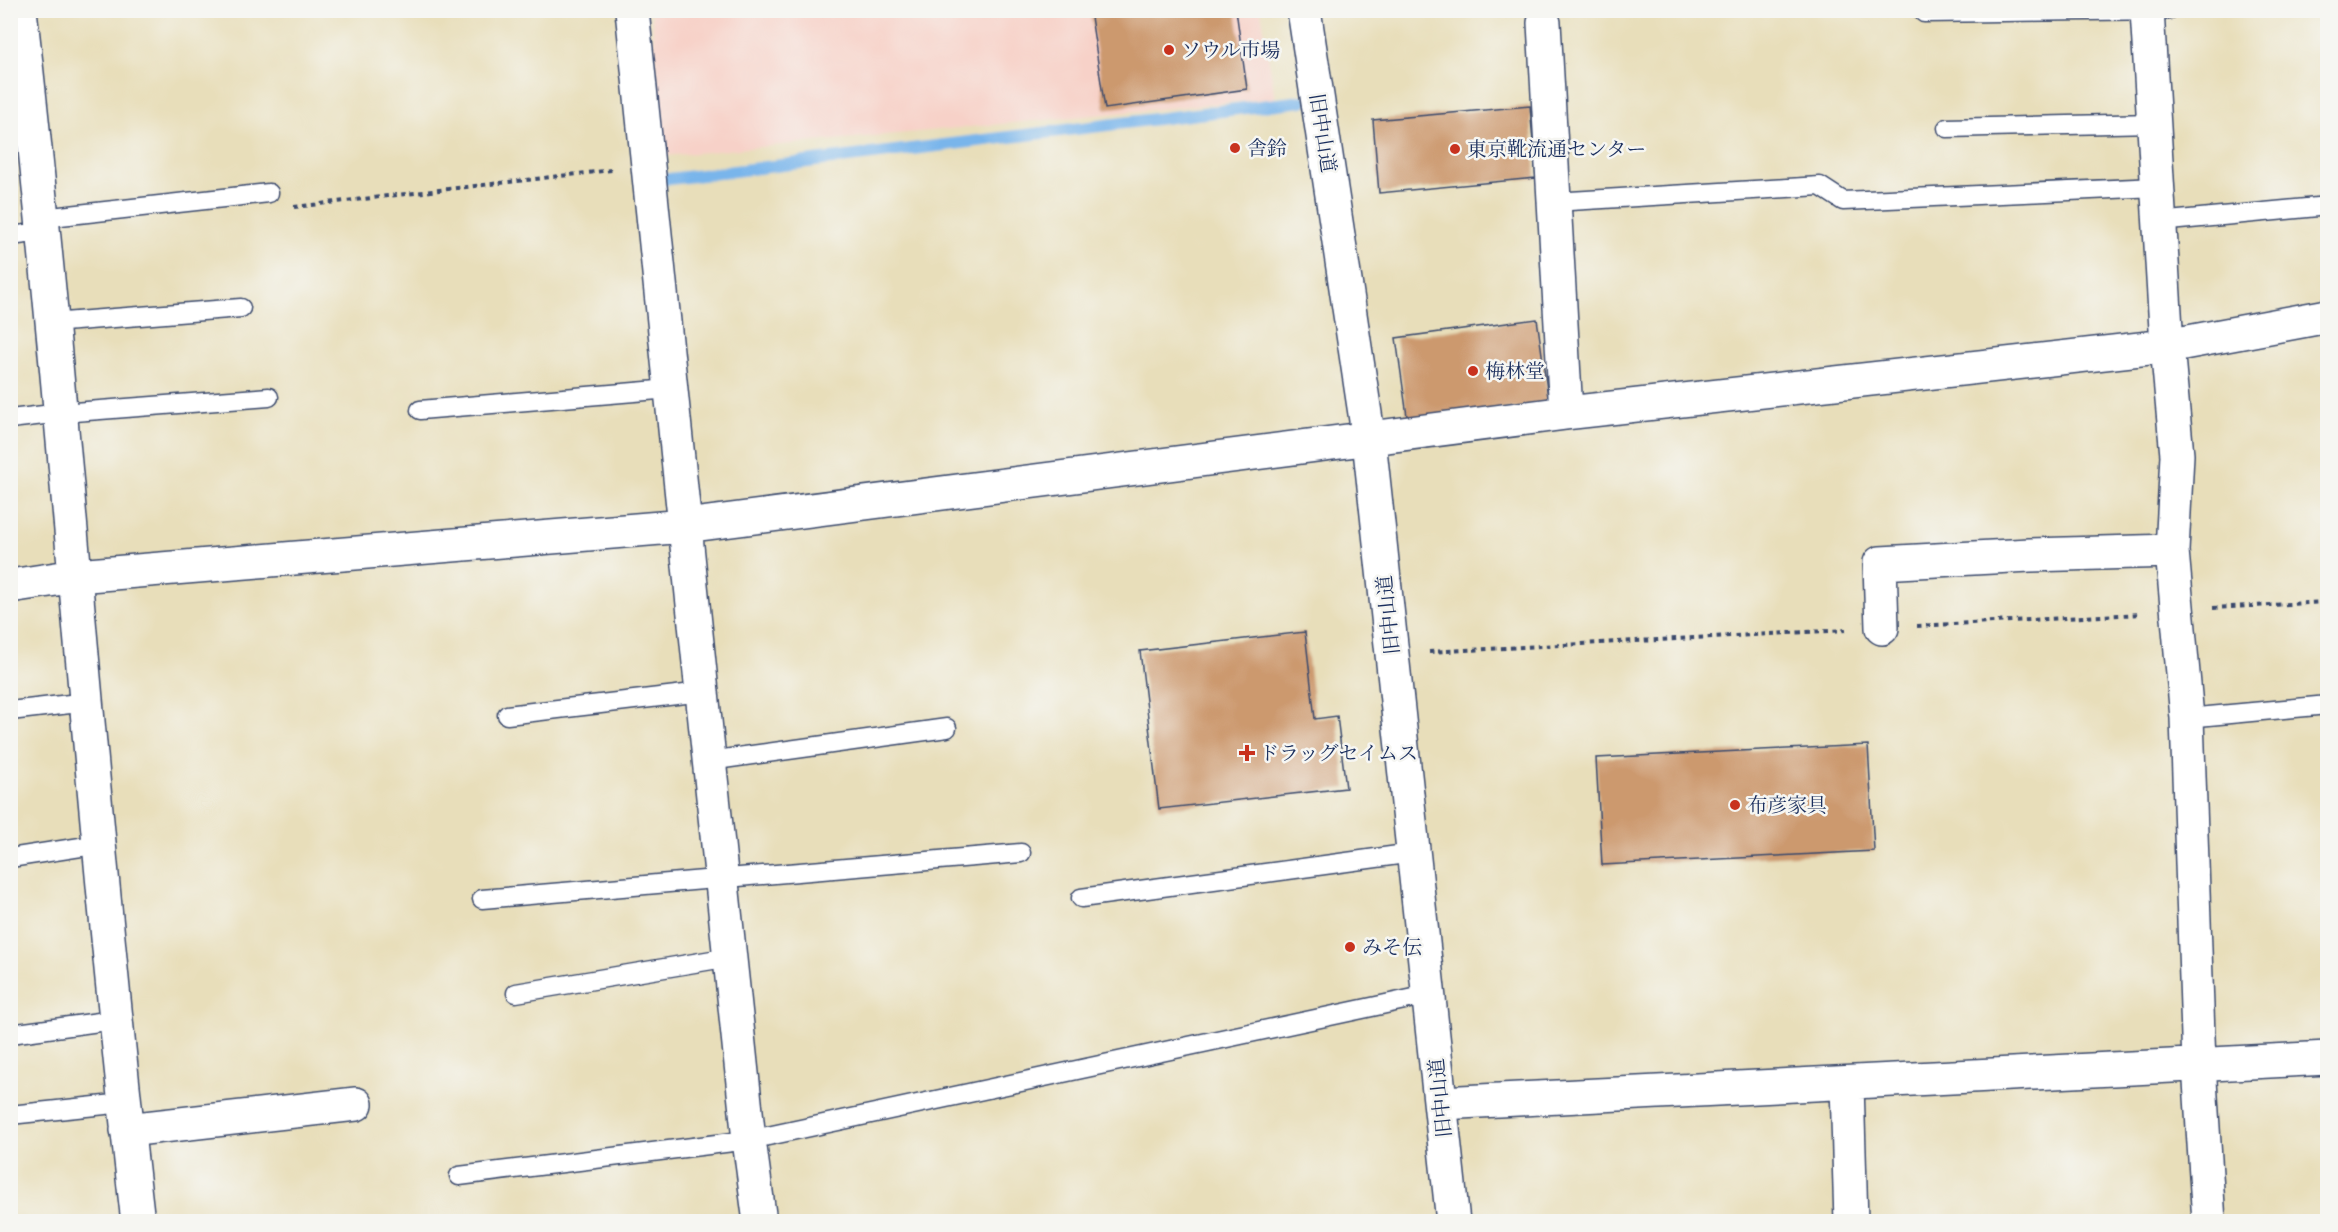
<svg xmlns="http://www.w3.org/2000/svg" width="2338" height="1232" viewBox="0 0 2338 1232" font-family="'EB Garamond','Noto Serif JP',serif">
<rect width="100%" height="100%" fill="#f6f6f2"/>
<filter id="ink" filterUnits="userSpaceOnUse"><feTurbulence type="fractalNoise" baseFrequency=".0167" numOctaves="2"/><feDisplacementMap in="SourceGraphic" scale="12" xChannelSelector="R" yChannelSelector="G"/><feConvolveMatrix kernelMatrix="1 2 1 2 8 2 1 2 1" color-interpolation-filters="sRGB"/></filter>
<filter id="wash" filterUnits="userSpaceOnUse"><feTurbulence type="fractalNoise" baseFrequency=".008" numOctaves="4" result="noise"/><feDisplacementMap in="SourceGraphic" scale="24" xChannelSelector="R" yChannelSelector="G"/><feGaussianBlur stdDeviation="1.35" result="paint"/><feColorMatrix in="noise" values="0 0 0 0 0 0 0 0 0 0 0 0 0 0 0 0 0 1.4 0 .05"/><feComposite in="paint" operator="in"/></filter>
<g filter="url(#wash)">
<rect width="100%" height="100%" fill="#e8deba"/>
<path fill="#f7d1c8" d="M651 11H1261L1275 98 665 156Z"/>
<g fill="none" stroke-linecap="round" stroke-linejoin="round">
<path stroke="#79b5eb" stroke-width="12" d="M661 180 1302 101"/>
</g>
<g id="blocks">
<path fill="#cc996e" d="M1090 10H1236L1247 89 1105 109Z
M1530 106 1536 178 1379 193 1373 120Z
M1537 319 1549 404 1408 423 1396 338Z
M1305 632 1315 719 1337 716 1346 788 1159 809 1140 651Z
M1868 745 1874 851 1602 865 1596 758Z"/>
</g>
</g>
<g filter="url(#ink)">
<use href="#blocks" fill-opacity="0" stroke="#3a496c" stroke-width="1.5"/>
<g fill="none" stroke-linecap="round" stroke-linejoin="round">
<g stroke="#3a496c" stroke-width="21">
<path id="lane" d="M1924 13 2169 10
M1947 128 2153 123
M1553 202 1820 186 1843 201 2157 187
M42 218 269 193
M2158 222 2328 206
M10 236 43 232
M51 323 241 308
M420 410 670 389
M10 419 61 413 269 397
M10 711 87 702
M507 715 702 692
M2187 718 2328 705
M709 761 947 728
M10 858 100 844
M1081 898 1413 853
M482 899 1021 853
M516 993 730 957
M10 1034 114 1020
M10 1115 124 1103
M459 1176 749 1140 1428 995"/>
</g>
<g stroke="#3a496c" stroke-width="36">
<path id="street" d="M20 10C66 414 91 819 138 1222
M632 10 702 692 749 1140 760 1222
M2147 10 2167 346 2177 455 2172 551 2187 718 2199 1065 2209 1222
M1544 23 1566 413
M10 586 76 576 685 526 1566 413 2167 346 2328 316
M1882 628 1880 563 2030 555 2172 551
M1847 1084 1851 1222
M1441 1103 2328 1058
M127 1130 356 1104"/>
</g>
<g stroke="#3a496c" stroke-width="36">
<path id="secondary" d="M1304 10 1369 440 1453 1222"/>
</g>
<path stroke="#3a496c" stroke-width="4" stroke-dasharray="4.5 4.5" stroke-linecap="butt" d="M294 207 612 170
M2213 608 2328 602
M1917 626 2140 614
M1429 652 1846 630"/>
<use href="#lane" stroke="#fff" stroke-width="18"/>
<use href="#street" stroke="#fff" stroke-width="33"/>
<use href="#secondary" stroke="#fff" stroke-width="33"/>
</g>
</g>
<g fill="#c8321e" stroke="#f6f6f2" stroke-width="2">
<circle cx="1169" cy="50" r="6"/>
<circle cx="1235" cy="148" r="6"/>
<circle cx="1455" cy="149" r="6"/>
<circle cx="1473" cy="371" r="6"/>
<path d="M1244 744h6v6h6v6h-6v6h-6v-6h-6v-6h6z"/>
<circle cx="1735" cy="805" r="6"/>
<circle cx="1350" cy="947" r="6"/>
</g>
<g text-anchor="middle" stroke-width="5" stroke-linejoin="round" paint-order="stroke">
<g font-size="20" fill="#1b2f5e" stroke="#f6f6f2" text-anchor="start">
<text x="1181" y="57">ソウル市場</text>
<text x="1247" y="155">舎鈴</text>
<text x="1467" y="156">東京靴流通センター</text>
<text x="1485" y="378">梅林堂</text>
<text x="1259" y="760">ドラッグセイムス</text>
<text x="1747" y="812">布彦家具</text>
<text x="1362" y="954">みそ伝</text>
</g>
<g font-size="20" fill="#1b2f5e" stroke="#f6f6f2">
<text transform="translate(1323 133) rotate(81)" y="7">旧中山道</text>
<text transform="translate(1388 615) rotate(-96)" y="7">旧中山道</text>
<text transform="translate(1440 1098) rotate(-96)" y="7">旧中山道</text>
</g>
</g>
<rect width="2338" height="1232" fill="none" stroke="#f6f6f2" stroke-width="36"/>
</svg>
